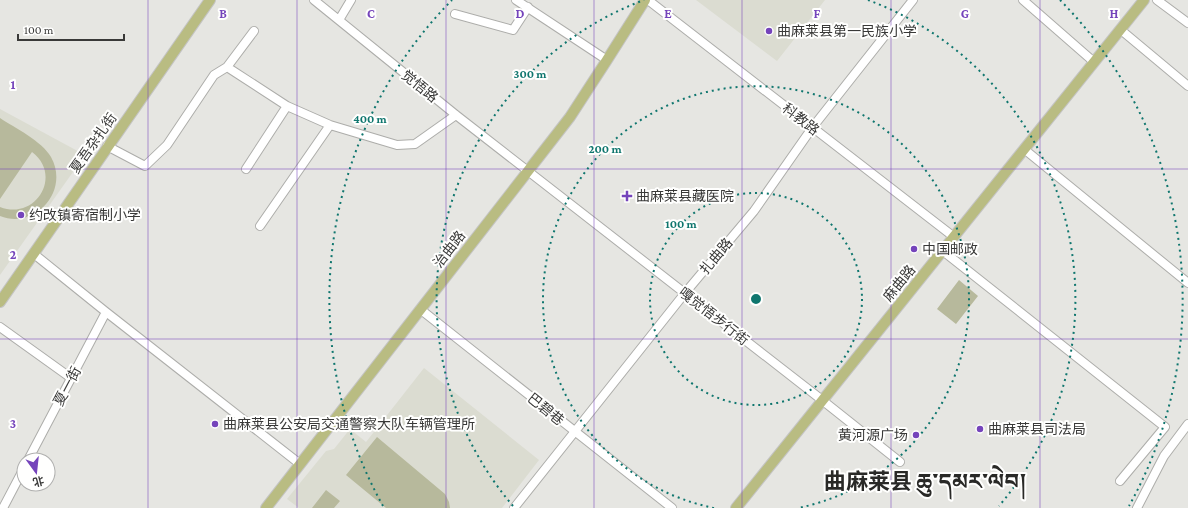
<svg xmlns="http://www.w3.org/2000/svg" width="1188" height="508" viewBox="0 0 1188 508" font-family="'Crimson Pro','Noto Sans SC','Noto Serif Tibetan',serif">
<rect width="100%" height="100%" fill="#e6e6e2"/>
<path fill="#dbdcd1" d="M696 0H825L777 61Z
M0 109 85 155 0 275Z
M424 368 539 460 502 508H299L287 499 326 451 334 449 350 429 366 442Z"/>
<path fill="#b7b99c" d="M0 118C15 128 42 141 51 157 70 191 35 230 0 216V207C36 221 63 175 32 152L0 199Z
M959 280 978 296 956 324 937 309Z
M377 437 445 494 449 502 450 508H386L346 475Z
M326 490 340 501 334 508H312Z"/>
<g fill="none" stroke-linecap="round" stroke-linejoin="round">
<g stroke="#adadaa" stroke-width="10">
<path id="minor" d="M314 0 456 115 822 400 900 462
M516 0 607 60
M648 0 954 237
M1023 0 1094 62
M1157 0 1188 23
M455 14 513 30 528 7
M339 20 351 0
M1121 30 1188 86
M227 67 254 31
M107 146 145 166 167 145 214 75 227 67 287 106 330 125 397 145 415 144 456 115
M1024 149 1188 283
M246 169 287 106
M260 226 330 125
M943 251 1165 427 1120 481
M34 254 106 312 300 464
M420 309 672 508
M0 327 71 378
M28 460 106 312
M3 508 24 468
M514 508 685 293 754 211 812 128 913 0
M1137 508 1164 456 1188 424"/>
</g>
<g stroke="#c4c4c3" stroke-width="12">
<path id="major" d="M0 302 210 0
M266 508 570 117 607 60 645 0
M736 508 1144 0"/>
</g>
<use href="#minor" stroke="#fff" stroke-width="8"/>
<use href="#major" stroke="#b9bc82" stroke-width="10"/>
</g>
<path fill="none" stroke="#7544bb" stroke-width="1" stroke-opacity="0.55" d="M148 0V508M297 0V508M446 0V508M594 0V508M742 0V508M891 0V508M1040 0V508M0 169H1188M0 339H1188"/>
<g fill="none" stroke="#0f766e" stroke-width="2" stroke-dasharray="2 4">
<circle cx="756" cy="299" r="106"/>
<path d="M714 508A213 213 0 1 1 798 508"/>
<path d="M513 506A319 319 0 0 1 644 0M868 0A319 319 0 0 1 999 506"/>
<path d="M383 506A426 426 0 0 1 452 0M1060 0A426 426 0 0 1 1129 506"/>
</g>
<g fill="#7544bb" stroke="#fffffe" stroke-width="1.5">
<circle cx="769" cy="31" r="4"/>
<path d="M625 190h4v4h4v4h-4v4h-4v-4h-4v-4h4z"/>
<circle cx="21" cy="215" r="4"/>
<circle cx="914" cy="249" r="4"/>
<circle cx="215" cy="424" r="4"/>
<circle cx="980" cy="429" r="4"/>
<circle cx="916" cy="435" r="4"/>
</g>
<g text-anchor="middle" stroke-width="4" stroke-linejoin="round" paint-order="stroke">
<g font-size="14" fill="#393938" stroke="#fffffe" text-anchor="start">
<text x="777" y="36">曲麻莱县第一民族小学</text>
<text x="636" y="201">曲麻莱县藏医院</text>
<text x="29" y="220">约改镇寄宿制小学</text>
<text x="922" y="254">中国邮政</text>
<text x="223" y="429">曲麻莱县公安局交通警察大队车辆管理所</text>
<text x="988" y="434">曲麻莱县司法局</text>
<text x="908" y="440" text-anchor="end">黄河源广场</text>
</g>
<g font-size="14" fill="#393938" stroke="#fffffe">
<text transform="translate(420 86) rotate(39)" y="5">觉悟路</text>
<text transform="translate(801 119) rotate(38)" y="5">科教路</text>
<text transform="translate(93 143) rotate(-55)" y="5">夏吾杂扎街</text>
<text transform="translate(449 249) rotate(-52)" y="5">治曲路</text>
<text transform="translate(716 256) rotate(-50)" y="5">扎曲路</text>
<text transform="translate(899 283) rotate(-51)" y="5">麻曲路</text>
<text transform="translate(714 316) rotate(38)" y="5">嘎觉悟步行街</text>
<text transform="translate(67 386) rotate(-62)" y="5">夏一街</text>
<text transform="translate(546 409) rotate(39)" y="5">巴碧巷</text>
</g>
<g font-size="22" font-weight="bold" fill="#292927" stroke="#fffffe">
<text x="925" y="489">曲麻莱县 ཆུ་དམར་ལེབ།</text>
</g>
</g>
<g font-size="13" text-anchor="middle" font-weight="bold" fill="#7544bb" stroke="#fffffe" stroke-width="4" stroke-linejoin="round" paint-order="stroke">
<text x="223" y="18">B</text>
<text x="371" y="18">C</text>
<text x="520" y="18">D</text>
<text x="668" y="18">E</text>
<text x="817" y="18">F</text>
<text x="965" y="18">G</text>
<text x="1114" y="18">H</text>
<text x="13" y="89">1</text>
<text x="13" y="259">2</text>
<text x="13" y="428">3</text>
</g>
<circle cx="756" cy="299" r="6" fill="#0f766e" stroke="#fffffe" stroke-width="2"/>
<g font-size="12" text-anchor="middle" font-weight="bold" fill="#0f766e" stroke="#fffffe" stroke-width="4" stroke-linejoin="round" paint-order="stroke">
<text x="530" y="78">300 m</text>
<text x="370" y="123">400 m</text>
<text x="605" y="153">200 m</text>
<text x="681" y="228">100 m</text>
</g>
<g transform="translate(36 472) rotate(165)"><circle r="19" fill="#fffffe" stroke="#b0b0af"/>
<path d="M0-3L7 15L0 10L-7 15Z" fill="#7544bb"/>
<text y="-6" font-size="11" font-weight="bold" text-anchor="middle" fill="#393938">北</text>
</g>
<path d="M18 34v6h106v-6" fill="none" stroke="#393938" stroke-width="2"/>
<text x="24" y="34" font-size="12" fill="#393938" stroke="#fffffe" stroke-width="3" paint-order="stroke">100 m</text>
</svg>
